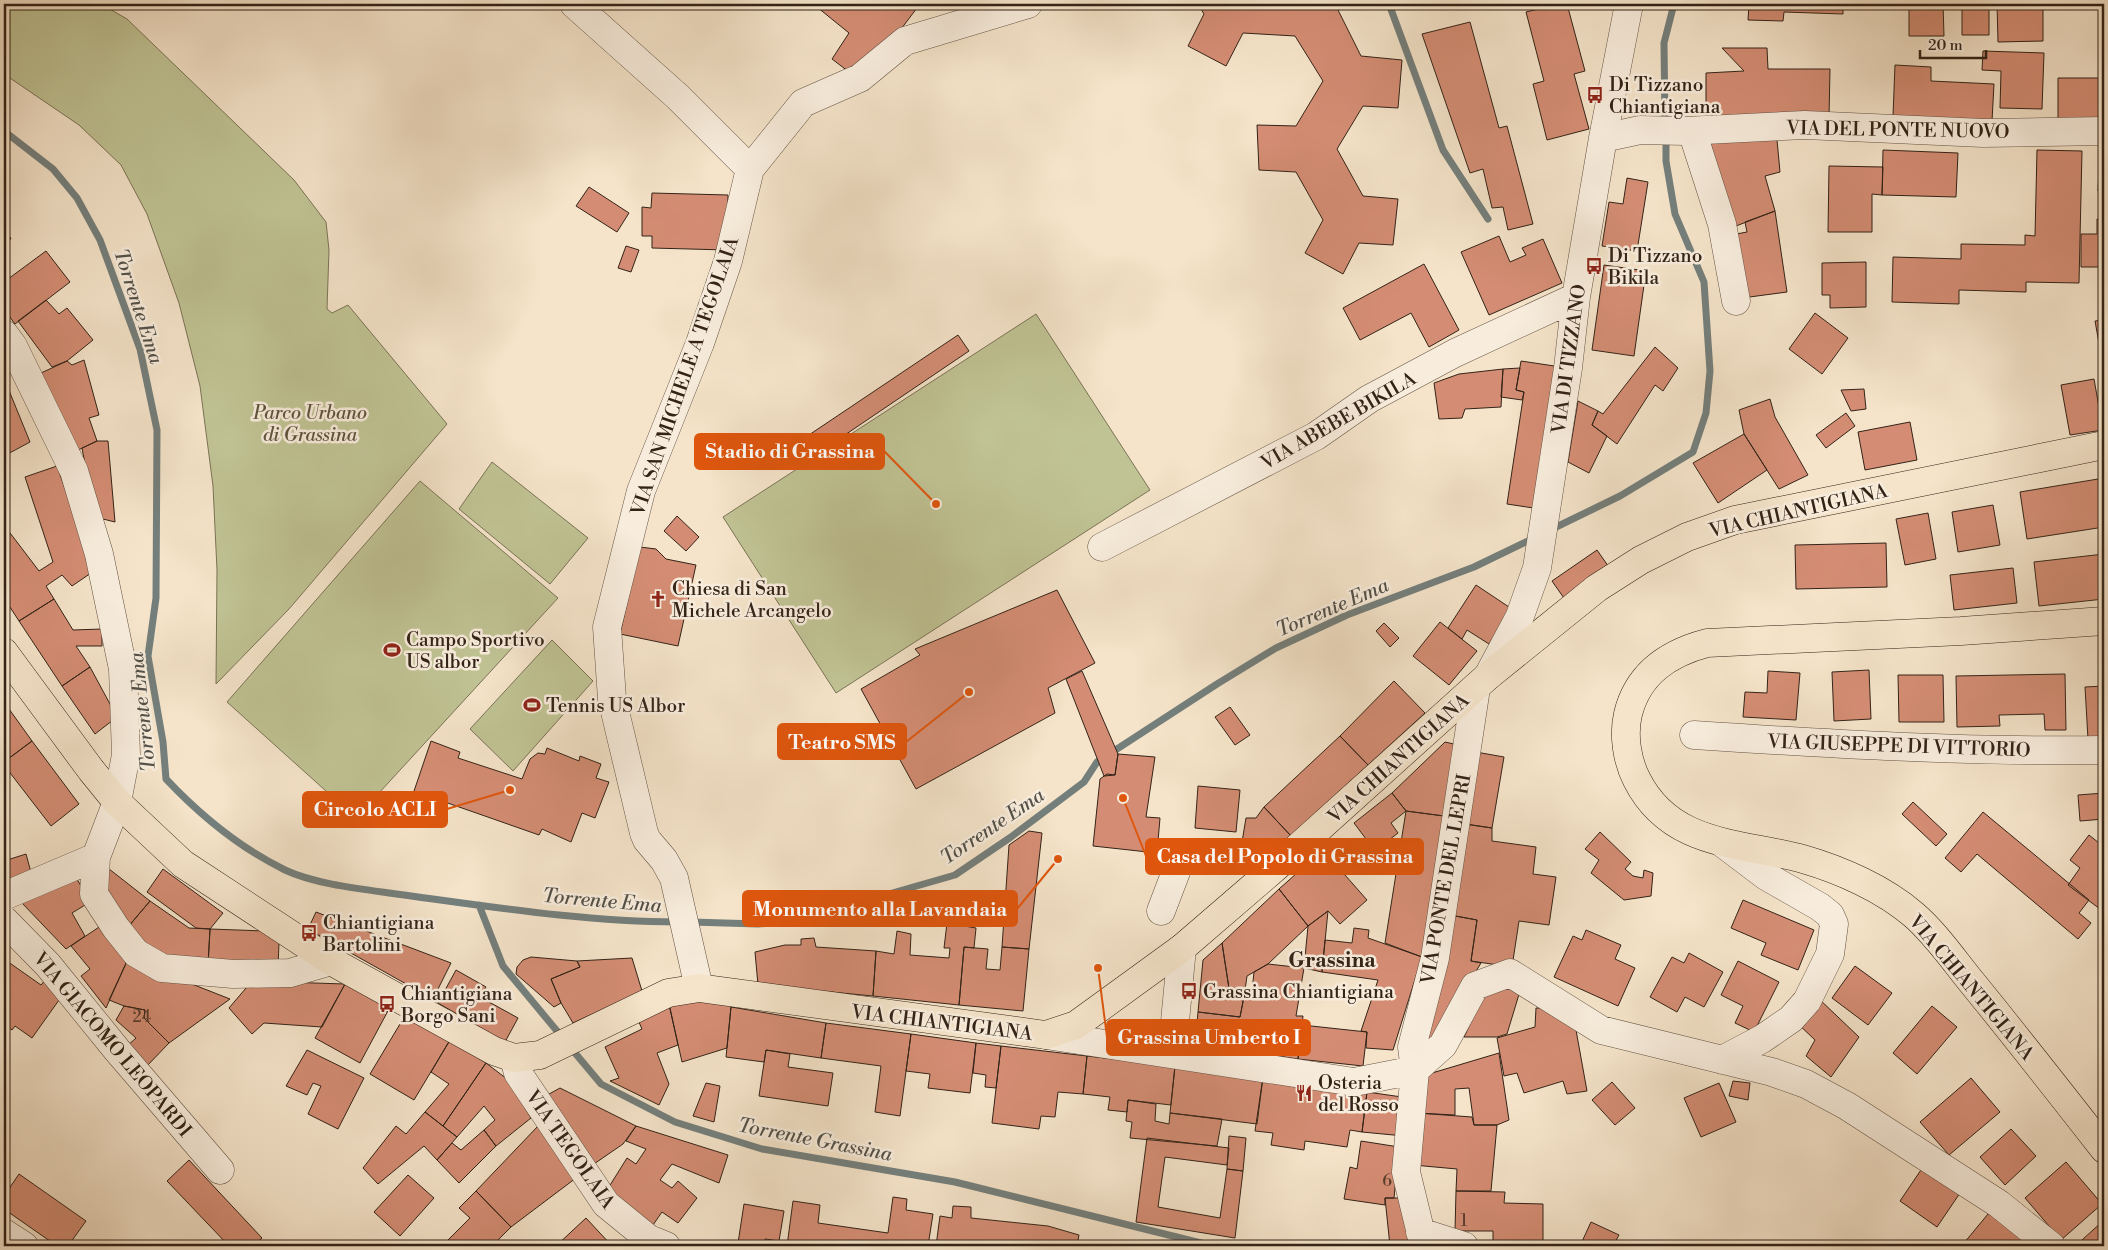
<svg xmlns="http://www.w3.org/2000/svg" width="2108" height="1250" viewBox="0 0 2108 1250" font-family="'Libre Bodoni',serif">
<rect width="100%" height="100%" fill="#f5e4ca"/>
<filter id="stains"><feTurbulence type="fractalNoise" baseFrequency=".004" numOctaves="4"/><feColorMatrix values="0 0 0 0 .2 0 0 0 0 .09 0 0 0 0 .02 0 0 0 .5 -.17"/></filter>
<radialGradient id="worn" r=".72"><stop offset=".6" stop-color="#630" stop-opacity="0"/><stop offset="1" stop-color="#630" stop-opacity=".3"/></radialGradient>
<path fill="#c0c394" stroke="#7a7356" d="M4 4H101L127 19 294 180 326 222 329 250 327 309 332 313 348 305 447 424 289 609 216 684 217 570 213 486 200 386 179 303 147 214 121 165 79 125 4 74Z
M1036 314 1150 490 836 693 723 517Z
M492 462 588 538 550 584 459 509Z
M420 481 558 598 356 818 227 702Z
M552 640 593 681 513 771 470 729Z"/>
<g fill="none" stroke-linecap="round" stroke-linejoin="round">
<path stroke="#747f7c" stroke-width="7" d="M1389 4 1443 150 1488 219
M1665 124 1664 43 1674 4
M4 131 53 169 77 198 100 240 140 349 157 430 156 598 148 656 163 742 166 779C200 815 240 848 285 870 319 886 373 890 411 896 499 908 589 922 678 922
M1550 530 1620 496 1693 452 1706 413 1710 371 1704 282 1675 214 1666 161V135
M479 905 503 966 562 1037
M691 922 758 924 811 920 861 902 955 875 1011 837 1084 782 1097 762 1217 684 1276 648 1347 615 1474 567 1534 538
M570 1047 601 1084 675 1122 762 1149 955 1182 1213 1246"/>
</g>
<path fill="#d48d74" stroke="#332317" d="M819 4H920L895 37 853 75 832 59 849 33 817 7Z
M1198 4H1340L1337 8 1361 56 1402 60 1398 108 1363 106 1337 149 1363 196 1398 199 1393 245 1359 243 1343 274 1305 253 1323 220 1296 172 1259 170 1257 125 1296 126 1323 81 1295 36 1243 33 1226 66 1188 46 1204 14Z
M1558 4H1567L1585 71 1574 74 1589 129 1547 140 1533 84 1544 81 1526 12Z
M1749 4H1843V14L1784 12 1783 21 1748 20Z
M1909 4H1943L1944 36H1909Z
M1962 4H1989V35H1962Z
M1997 4H2043V41L1998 42Z
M1470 22 1499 128 1507 126 1533 224 1508 230 1503 207 1492 208 1483 169 1470 173 1422 34Z
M1722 48H1767L1768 69H1830L1829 118 1706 116V73L1744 71Z
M1983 51 2044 53 2042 109 2000 108 2001 71 1982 70Z
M2099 62H2104V120H2058V78H2100Z
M1895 65 1931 67V81L1994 84 1992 121 1893 116Z
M1777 140 1780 172 1765 176 1775 211 1736 226 1704 142Z
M2100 144 2104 145V191H2098Z
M1883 150 1958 153 1956 197 1882 195Z
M2037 150 2082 151 2079 283 2026 282V292L1959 290V304L1892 302 1893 257 1961 259V244L2025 245V235L2035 236Z
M1829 166 1883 167 1882 195 1872 194V232H1828Z
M1627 178 1648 182 1637 251 1602 246 1609 202 1623 204Z
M589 187 629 213 617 232 576 206Z
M652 193 728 195 727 250 652 248V236H642V207L651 208Z
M1775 211 1787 292 1742 298 1731 235 1747 232 1745 222Z
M2097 219H2104V267H2081V234H2097Z
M4 233 11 238 4 249Z
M1499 236 1510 262 1526 255 1522 248 1543 239 1562 283 1489 315 1461 252Z
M626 246 639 250 631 272 618 268Z
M46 251 70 282 15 324 4 309V282Z
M1866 262V307L1830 308V295H1822V263Z
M1424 264 1459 330 1429 347 1411 313 1360 340 1343 308Z
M1604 265 1646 271 1634 356 1592 350Z
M46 300 59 314 67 308 93 340 67 361 52 367 18 321Z
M1815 313 1848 338 1822 374 1789 349Z
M2104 320V371L2095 321Z
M958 335 969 351 799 466 788 449Z
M1655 347 1678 368 1663 391 1655 385 1617 444 1592 425 1598 411 1603 414Z
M84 360 99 415 89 418 97 441 74 452 41 373 67 361 72 365Z
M1521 361 1561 367 1540 509 1507 504 1524 392 1516 390Z
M1520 368 1516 390 1524 392 1522 400 1501 397 1503 369Z
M1503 369 1501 407 1465 409 1462 418 1439 419 1434 383 1459 374Z
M2094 379 2103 430 2070 435 2061 385Z
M8 388 30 442 4 456V390Z
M1864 389 1866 409 1851 411 1841 390Z
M1770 399 1775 417 1808 475 1779 489 1744 434 1739 410Z
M1578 401 1598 411 1592 425 1607 436 1589 473 1568 462Z
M1846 413 1855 426 1826 448 1816 435Z
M1910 422 1917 460 1865 470 1858 432Z
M1744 434 1767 470 1718 503 1693 463Z
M97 441H108L115 522 95 517 82 448Z
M57 466 94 571 72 586 62 575 46 586 54 599 19 621 4 598V525L39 571 53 562 25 477Z
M2104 478V527L2027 539 2020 492Z
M1993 505 2000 545 1958 552 1952 512Z
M1928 513 1936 559 1905 565 1896 519Z
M677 516 699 537 686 551 664 531Z
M1886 543 1887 587 1796 589 1795 545Z
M640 547 656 549 666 559 696 565 678 646 620 634Z
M1597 550 1611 570 1566 601 1552 581Z
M2104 554V599L2039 606 2034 562Z
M2013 568 2017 603 1954 610 1950 575Z
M1476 585 1512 609 1489 644 1467 630 1462 639 1448 628Z
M1057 590 1095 663 1048 688 1055 713 916 789 861 689 920 655 915 649Z
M54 599 73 630 102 629V646H76L90 667 62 686 19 621Z
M1440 622 1477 651 1449 685 1413 656Z
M1384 623 1399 638 1390 647 1376 631Z
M90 667 117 717 95 734 62 686Z
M1869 670 1871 719 1834 721 1832 672Z
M1082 671 1118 754 1115 775 1104 776 1066 679Z
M1768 671 1800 673 1796 720 1743 717 1745 692 1767 693Z
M2065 674 2066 730H2045L2044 714 1999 715 2000 726 1957 727 1956 676Z
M1898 675H1943L1944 722H1899Z
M1394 681 1425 713 1368 765 1340 736Z
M2104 686V738L2088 739 2085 687Z
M4 702 32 741 4 762Z
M1230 707 1250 735 1235 745 1215 717Z
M1340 736 1368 765 1291 836 1264 807Z
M32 741 79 804 51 826 4 765V762Z
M431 741 460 752 458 758 522 779 530 759 538 753 545 754 547 748 579 761 580 756 601 764 596 778 609 782 595 818 582 813 571 842 542 829 539 835 442 801 441 807 412 797Z
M1445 742 1458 745 1444 816 1406 811 1392 793Z
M1476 752 1504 757 1492 828 1465 824Z
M1118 754 1155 757 1146 817 1160 818 1157 853 1093 846 1100 779 1107 774 1115 775Z
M1198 786 1240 790 1236 832 1195 828Z
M1392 793 1406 811 1391 823 1398 833 1389 840 1396 848 1381 859 1354 823Z
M2104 793V819L2080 821 2078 795Z
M1913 802 1947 834 1936 846 1902 814Z
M1264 807 1291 836 1263 859 1239 860 1246 818H1256Z
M1406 811 1444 816 1422 957 1385 943Z
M1983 812 2089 900 2079 913 2091 923 2078 939 1977 854 1961 872 1945 858Z
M1465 824 1492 828V841L1536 847 1533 874 1556 877 1549 925 1519 921 1512 967 1471 961 1477 920 1450 915Z
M1029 831 1042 833 1029 949 1002 947 1009 845Z
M1600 832 1631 862 1625 869 1633 876 1643 878 1644 870 1653 873 1651 896 1624 900 1591 873 1599 860 1585 849Z
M2089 835 2104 847V912L2068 885 2080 868 2070 860Z
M1323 850 1367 900 1340 924 1328 911 1308 926 1279 889Z
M26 854 32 876 4 885V861Z
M104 865 150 901 128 927 107 898Z
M163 869 223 913 210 929 196 928 147 892Z
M77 879 90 902 72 913 85 936 66 949 21 902Z
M1279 889 1308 926 1268 964 1247 976 1244 997 1230 995 1222 943Z
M1743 900 1814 930 1798 970 1761 955 1766 943 1731 928Z
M150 901 189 928 210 929 208 965 172 961 149 949 128 927Z
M1328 911 1322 972 1304 968 1308 926Z
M316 912 451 963 433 999 308 929Z
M1450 915 1477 920 1471 961 1481 963 1431 1046H1417Z
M947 923 976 928 974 948 964 947 959 1005 873 996 876 951 894 954 897 931 911 934 910 955 949 958 950 948H944Z
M102 925 128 959 106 1008 81 976 90 969 71 946Z
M1354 928 1369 930 1368 938 1422 957 1393 1050 1366 1048 1367 1032 1361 1031 1378 980 1322 972 1325 940 1352 943Z
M210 929 265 931 279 942 278 968 208 965Z
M1586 930 1621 945 1615 959 1635 968 1618 1006 1554 977 1573 936 1582 940Z
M814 938 816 947 876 951 873 996 758 985 755 952 785 945H801V939Z
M1222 943 1230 995 1244 997 1240 1017 1198 1012 1203 960Z
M964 947 988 949 986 969 1000 970 1002 947 1029 949 1023 1011 959 1005Z
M1689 953 1723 972 1704 1007 1685 997 1677 1012 1650 997 1672 957 1684 963Z
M531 957 577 961 580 967 551 979 561 1003 554 1007 516 974 517 967 523 960Z
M632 958 642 991 573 1023 561 1003 551 979 580 967 577 961Z
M4 959 41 985 45 980 64 993 32 1038 15 1026 12 1030 4 1024Z
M128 959 230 999 169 1043 144 1018 145 1010 124 1006 109 1000Z
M1738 961 1779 982 1754 1032 1735 1023 1743 1006 1721 995Z
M1268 964 1304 968 1296 1016H1303L1298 1059 1195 1044 1198 1012 1240 1017 1245 991H1252L1254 972Z
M1855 966 1892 993 1868 1025 1832 998Z
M456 970 486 987 480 997 518 1018 505 1042 438 1003Z
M252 981 345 984 322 1027 264 1023 252 1034 229 1008Z
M345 984 389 1009 360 1063 315 1038Z
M1492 986 1520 991 1507 1034 1497 1037H1464L1483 997Z
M723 997 731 1007 727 1048 682 1062 669 1004Z
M1817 997 1859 1037 1831 1077 1806 1056 1815 1040 1796 1022Z
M669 1004 678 1045 657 1053 669 1084 659 1105 610 1081 619 1078 605 1047 642 1029 638 1020Z
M124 1006 145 1010 144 1018 169 1043 145 1068 126 1047 136 1038 116 1020Z
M1932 1006 1957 1027 1917 1074 1893 1053Z
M731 1007 826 1023 821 1058 766 1050 764 1062 726 1057Z
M1536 1008H1555L1574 1019 1587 1091 1567 1094 1563 1081 1524 1093 1517 1073 1504 1076 1497 1038 1535 1027Z
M406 1014 450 1040 414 1100 370 1074Z
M826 1023 911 1034 900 1116 875 1112 881 1066 821 1058Z
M1302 1025 1367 1032 1363 1066 1298 1059Z
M911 1034 976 1043 970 1093 928 1088 930 1074 906 1071Z
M450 1040 486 1063 443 1126 425 1112 449 1084 431 1072Z
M976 1043 1001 1046 996 1088 985 1087 986 1075 973 1073Z
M1001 1046 1087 1056 1083 1094 1058 1092 1055 1117 1041 1116 1039 1129 992 1123Z
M307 1050 364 1078 338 1129 308 1114 321 1086 313 1083 307 1095 286 1086Z
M766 1050 790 1054 788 1067 833 1073 828 1106 759 1096Z
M1499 1053 1509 1120 1497 1125H1474L1469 1088 1455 1089V1115L1417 1113 1422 1076Z
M1087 1056 1175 1066 1171 1105 1128 1100 1127 1112 1108 1110 1110 1097 1083 1094Z
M486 1063 507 1079 531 1118 496 1146 484 1130 495 1120 484 1106 457 1137 443 1126Z
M1175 1066 1263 1077 1257 1124 1170 1113Z
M1263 1077 1367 1092 1362 1132 1350 1130 1347 1147 1305 1141 1304 1150 1271 1145 1273 1133 1255 1131Z
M1971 1078 2000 1112 1949 1155 1920 1122Z
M1733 1081 1750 1083 1748 1100 1729 1096Z
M1612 1082 1635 1108 1615 1125 1592 1100Z
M706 1083 720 1086 714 1122 693 1116Z
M1719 1083 1736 1122 1701 1137 1684 1098Z
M560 1088 636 1126 623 1144 591 1166 542 1098Z
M1367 1092 1409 1098 1404 1136 1362 1132Z
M1128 1100 1156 1104 1155 1121 1169 1124 1170 1113 1222 1119 1217 1146 1130 1138 1132 1122 1126 1121Z
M425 1112 457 1137 437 1160 424 1146 378 1184 363 1168 396 1126 406 1134Z
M1417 1113 1472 1117 1474 1125H1497L1491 1191H1456L1457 1169 1413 1165Z
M539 1125 576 1178 511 1227 476 1191Z
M636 1126 728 1155 719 1183 672 1164 660 1180 672 1188 678 1181 697 1198 678 1223 662 1212 653 1225 607 1190 627 1158 636 1164 646 1149 626 1141Z
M2011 1129 2036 1156 2005 1185 1980 1157Z
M484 1130 496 1146 459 1183 437 1160 452 1143 461 1150Z
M1229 1136 1246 1138 1243 1171 1227 1169Z
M1147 1138 1229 1148 1227 1165 1165 1157 1158 1207 1220 1218 1227 1169 1243 1171 1235 1238 1136 1222Z
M1361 1141 1399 1147 1394 1198H1385V1205L1344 1199 1350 1167 1357 1169Z
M189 1160 262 1238 253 1246H229L167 1181Z
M2066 1162 2102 1204 2061 1240 2025 1198Z
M1923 1167 1960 1193 1937 1227 1900 1201Z
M19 1174 86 1221 68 1246H57L4 1209V1196Z
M408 1175 434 1198 400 1236 374 1212Z
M476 1191 511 1227 492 1246H442L470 1218 459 1208Z
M1456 1191 1505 1192 1504 1203 1543 1204V1244H1493V1231H1455Z
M893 1197 907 1199 906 1210 933 1214 928 1246H787L793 1201 820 1205 818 1223 888 1233Z
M1385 1198H1404L1417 1246H1390Z
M744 1204 784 1211 779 1241 765 1239 764 1246 738 1243Z
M953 1206 971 1207V1218L1048 1226 1079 1235 1077 1246H936L940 1216 952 1218Z
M1993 1208 2039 1246H1968L1964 1243Z
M586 1218 612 1246H556Z
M2104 1220V1246H2087L2082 1240Z
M1591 1222 1619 1235 1613 1246H1580Z"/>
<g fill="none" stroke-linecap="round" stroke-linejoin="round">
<g stroke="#645344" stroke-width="29">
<path id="minor" d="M574 4 678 97 750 169
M1692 131 1722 224 1736 301
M1603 138 1640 130 1685 131 1805 125 1983 133 2104 131
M4 334 13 346 74 471 99 554 123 669 126 755 117 802 96 857 94 894 116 928 136 953 162 968 233 974 290 973 331 961
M1102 547 1316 436 1369 399 1455 353 1576 297
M1488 676 1520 616 1537 568 1568 368 1576 297 1603 138 1629 4
M1694 735C1830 744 1968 752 2104 750
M1721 842 1766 876 1820 907 1830 915 1834 924 1830 954 1807 1001 1791 1019 1762 1039 1722 1060
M4 896 96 857
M1161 911 1182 856
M4 920 48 965 117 1050 220 1170
M699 988 674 878 664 860 647 840 644 833 612 699 607 627 641 491 700 343 728 261 750 169 803 103 860 78 905 41 1028 4
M1046 1035 1354 1082 1415 1070 1443 1045 1475 986 1510 973 1601 1030 1772 1072 1806 1084 1847 1106 1999 1204 2051 1246
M1172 1053 1182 948
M514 1058 518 1073 606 1204 649 1239 666 1246
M1420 1232 1464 1246
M4 1233 24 1246
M1424 1246 1406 1172 1415 1070 1412 1047 1435 958 1476 688"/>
</g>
<g stroke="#332317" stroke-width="29">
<path id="major" d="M2104 621 1961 631 1707 643C1669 653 1638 673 1628 714 1623 735 1627 761 1637 780 1671 847 1740 842 1803 859 1841 870 1884 889 1914 915 1937 935 1955 962 1974 985 2018 1039 2061 1094 2104 1149
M4 652 91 770 117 802 183 864 331 961 494 1051 514 1058 540 1055 668 993 699 988 1046 1035 1076 1025 1182 948 1276 867 1488 676 1597 588 1641 560 1687 537 1735 520 2104 445"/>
</g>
<use href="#minor" stroke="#f8eddd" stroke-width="28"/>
<use href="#major" stroke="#f5e4ca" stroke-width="28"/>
</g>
<defs>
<g id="bus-bare" transform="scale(1.35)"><path d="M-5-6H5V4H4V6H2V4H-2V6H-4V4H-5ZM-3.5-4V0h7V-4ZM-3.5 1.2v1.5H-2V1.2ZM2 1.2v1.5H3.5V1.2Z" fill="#8f2418" stroke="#f8eddd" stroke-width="2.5" paint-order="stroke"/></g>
<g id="church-bare" transform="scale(1.35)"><path d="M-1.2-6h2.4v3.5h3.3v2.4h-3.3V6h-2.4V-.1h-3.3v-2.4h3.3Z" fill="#8f2418" stroke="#f8eddd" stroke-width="2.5" paint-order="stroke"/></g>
<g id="stadium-bare" transform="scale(1.35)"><path d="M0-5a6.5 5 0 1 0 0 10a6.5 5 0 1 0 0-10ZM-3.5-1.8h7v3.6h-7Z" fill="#8f2418" stroke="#f8eddd" stroke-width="2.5" paint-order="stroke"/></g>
<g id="restaurant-bare" transform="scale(1.35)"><path d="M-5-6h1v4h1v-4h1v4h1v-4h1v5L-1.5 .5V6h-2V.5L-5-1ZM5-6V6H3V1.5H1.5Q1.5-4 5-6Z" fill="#8f2418" stroke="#f8eddd" stroke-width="2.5" paint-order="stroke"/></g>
</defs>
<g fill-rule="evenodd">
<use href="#bus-bare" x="1595" y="95"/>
<use href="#bus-bare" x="1594" y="266"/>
<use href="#church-bare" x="658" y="599"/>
<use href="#stadium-bare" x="392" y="650"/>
<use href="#stadium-bare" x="532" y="705"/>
<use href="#bus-bare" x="309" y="933"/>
<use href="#bus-bare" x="1189" y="991"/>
<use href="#bus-bare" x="387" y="1004"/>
<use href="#restaurant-bare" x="1304" y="1093"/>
</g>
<g text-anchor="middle" stroke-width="5" stroke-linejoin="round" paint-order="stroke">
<g font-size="16" fill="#5b3e2e">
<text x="142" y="1022">24</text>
<text x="1387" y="1186">6</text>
<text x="1464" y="1226">1</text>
</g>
<g font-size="19" fill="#332317" stroke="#f8eddd" text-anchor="start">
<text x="1609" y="91">Di Tizzano<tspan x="1609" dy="22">Chiantigiana</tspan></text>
<text x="1608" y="262">Di Tizzano<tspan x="1608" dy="22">Bikila</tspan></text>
<text x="672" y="595">Chiesa di San<tspan x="672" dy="22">Michele Arcangelo</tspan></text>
<text x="406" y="646">Campo Sportivo<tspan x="406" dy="22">US albor</tspan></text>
<text x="546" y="712">Tennis US Albor</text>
<text x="323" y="929">Chiantigiana<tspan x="323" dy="22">Bartolini</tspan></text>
<text x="1203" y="998">Grassina Chiantigiana</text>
<text x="401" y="1000">Chiantigiana<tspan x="401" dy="22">Borgo Sani</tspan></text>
<text x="1318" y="1089">Osteria<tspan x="1318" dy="22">del Rosso</tspan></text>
</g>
<g font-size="19" fill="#332317" stroke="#f8eddd">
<text transform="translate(1898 129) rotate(1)" y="7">VIA DEL PONTE NUOVO</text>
<text transform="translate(1568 359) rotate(-82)" y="7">VIA DI TIZZANO</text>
<text transform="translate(684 376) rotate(-71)" y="7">VIA SAN MICHELE A TEGOLAIA</text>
<text transform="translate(1338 420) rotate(-30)" y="7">VIA ABEBE BIKILA</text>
<text transform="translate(1798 510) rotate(-13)" y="7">VIA CHIANTIGIANA</text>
<text transform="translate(1899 745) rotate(2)" y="7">VIA GIUSEPPE DI VITTORIO</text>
<text transform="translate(1398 758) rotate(-42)" y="7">VIA CHIANTIGIANA</text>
<text transform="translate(1445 879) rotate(-80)" y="7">VIA PONTE DEL LEPRI</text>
<text transform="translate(1972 987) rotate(50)" y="7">VIA CHIANTIGIANA</text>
<text transform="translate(942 1022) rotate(7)" y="7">VIA CHIANTIGIANA</text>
<text transform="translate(113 1044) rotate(50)" y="7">VIA GIACOMO LEOPARDI</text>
<text transform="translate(571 1149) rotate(55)" y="7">VIA TEGOLAIA</text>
</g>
<g font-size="19" font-style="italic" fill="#5d533c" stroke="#f8eddd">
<text x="310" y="419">Parco Urbano<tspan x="310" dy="22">di Grassina</tspan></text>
</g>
<g font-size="20" font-style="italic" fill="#535149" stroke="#f8eddd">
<text transform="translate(139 306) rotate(72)" y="7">Torrente Ema</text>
<text transform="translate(1332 607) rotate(-23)" y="7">Torrente Ema</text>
<text transform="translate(142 712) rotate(-96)" y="7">Torrente Ema</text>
<text transform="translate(992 826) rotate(-34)" y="7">Torrente Ema</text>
<text transform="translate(602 900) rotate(5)" y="7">Torrente Ema</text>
<text transform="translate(815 1139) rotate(11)" y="7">Torrente Grassina</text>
</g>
<g font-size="21" font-weight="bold" fill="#332317" stroke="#f8eddd">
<text x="1332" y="967">Grassina</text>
</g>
</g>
<path fill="none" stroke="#df560d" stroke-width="2" d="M936 504L884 451M969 692L906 742M510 790L447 809M1123 798L1146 856M1058 859L1017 909M1098 968L1107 1037"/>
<g fill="#df560d" stroke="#f8eddd" stroke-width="2">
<circle cx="936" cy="504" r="5"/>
<circle cx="969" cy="692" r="5"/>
<circle cx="510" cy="790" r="5"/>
<circle cx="1123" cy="798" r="5"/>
<circle cx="1058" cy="859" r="5"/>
<circle cx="1098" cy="968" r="5"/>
</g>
<g fill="#df560d" stroke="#df560d" stroke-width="2">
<rect x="695" y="434" width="189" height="35" rx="5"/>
<rect x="778" y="724" width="128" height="35" rx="5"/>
<rect x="303" y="792" width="144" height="35" rx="5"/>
<rect x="1146" y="839" width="277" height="35" rx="5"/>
<rect x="743" y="891" width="274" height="35" rx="5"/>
<rect x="1107" y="1020" width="203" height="35" rx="5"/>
</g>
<g font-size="20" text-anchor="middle" font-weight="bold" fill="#fff">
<text x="790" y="458">Stadio di Grassina</text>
<text x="842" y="749">Teatro SMS</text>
<text x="375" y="816">Circolo ACLI</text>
<text x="1285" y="863">Casa del Popolo di Grassina</text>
<text x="880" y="916">Monumento alla Lavandaia</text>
<text x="1209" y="1044">Grassina Umberto I</text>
</g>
<rect width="2108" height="1250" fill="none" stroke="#f5e4ca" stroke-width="20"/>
<rect x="5" y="5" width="2098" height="1240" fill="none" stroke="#332317" stroke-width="2.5"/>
<rect x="10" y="10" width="2088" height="1230" fill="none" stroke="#332317"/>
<path d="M1920 50v8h66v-8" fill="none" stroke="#332317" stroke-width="2.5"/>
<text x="1928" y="50" font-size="15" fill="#332317" stroke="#f8eddd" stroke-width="4" paint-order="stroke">20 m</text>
<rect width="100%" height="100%" filter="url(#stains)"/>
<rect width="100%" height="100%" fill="url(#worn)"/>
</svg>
